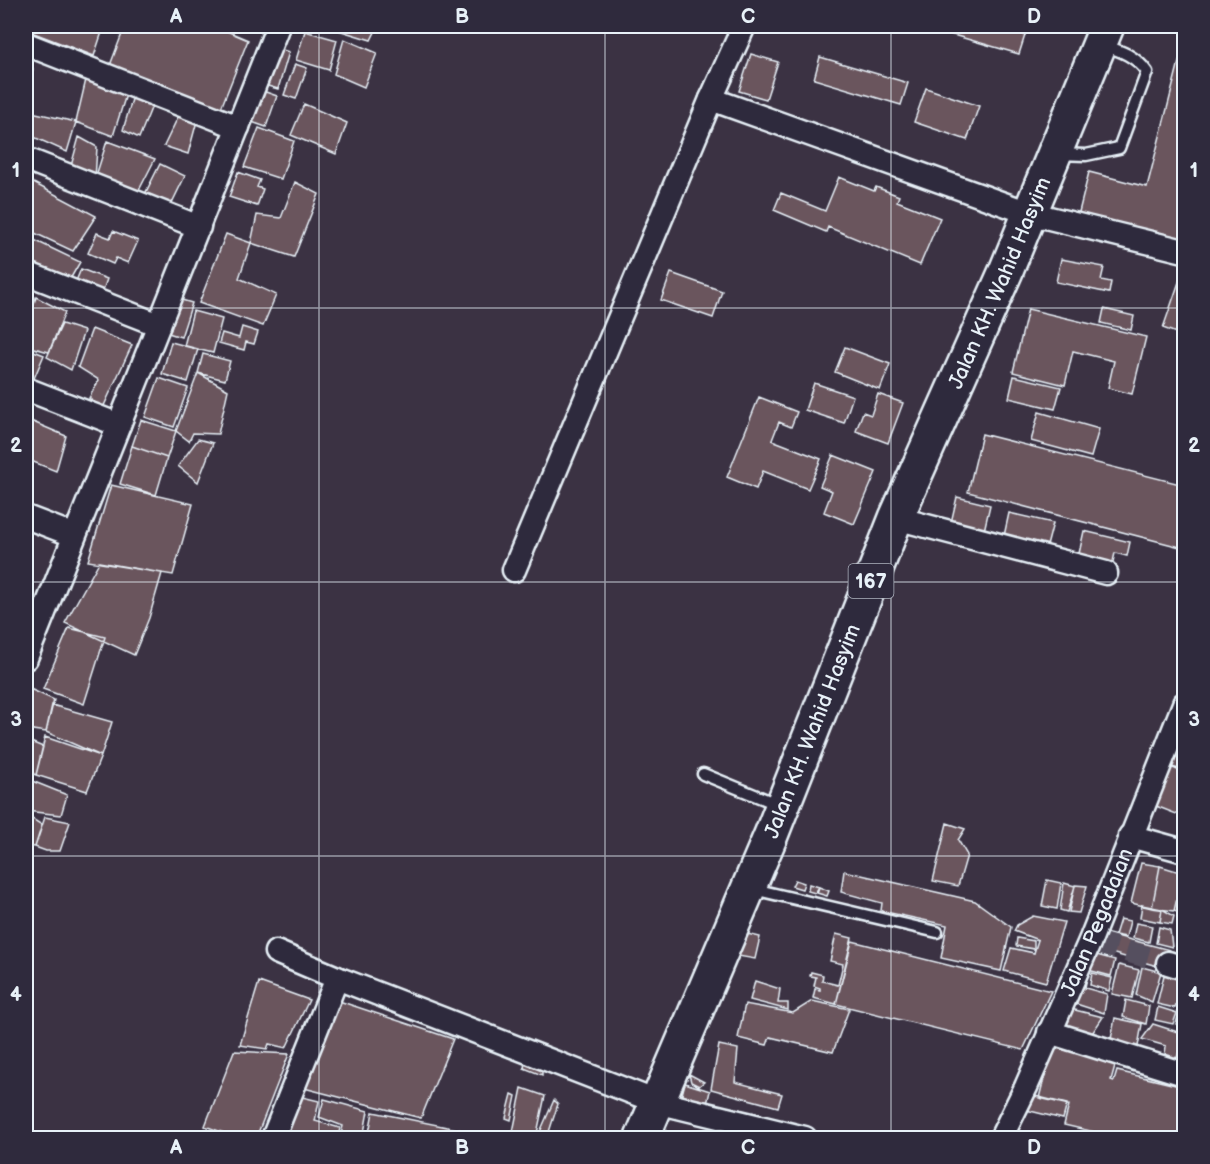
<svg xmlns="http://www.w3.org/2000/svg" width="1210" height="1164" viewBox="0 0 1210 1164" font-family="'Balsamiq Sans',sans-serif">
<rect width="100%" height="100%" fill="#3b3243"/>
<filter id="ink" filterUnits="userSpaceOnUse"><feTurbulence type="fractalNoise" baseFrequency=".0167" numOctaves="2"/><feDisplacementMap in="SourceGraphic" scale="12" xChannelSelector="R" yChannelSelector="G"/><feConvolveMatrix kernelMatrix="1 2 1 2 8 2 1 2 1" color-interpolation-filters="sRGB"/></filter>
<g filter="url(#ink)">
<path fill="#6b545d" stroke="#e8f1f8" stroke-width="1.5" d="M26 26H104L94 56 26 30Z
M125 26H215L248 40 219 113 109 68Z
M325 26H378L371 40Z
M922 26H1028L1019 54Z
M305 31 337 40 329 70 296 60Z
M344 39 377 53 364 87 334 74Z
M273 47 289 52 278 89 261 84Z
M751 54 778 62 766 99 739 91Z
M820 57 908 83 901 105 814 79Z
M1180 58 1184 59V247L1077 220 1089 172 1147 187Z
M295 64 307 68 296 99 284 95Z
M26 66 33 69 26 94Z
M88 71 129 85 113 136 76 122Z
M926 88 979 106 967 140 914 122Z
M260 90 277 96 266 127 249 121Z
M133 96 154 101 139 138 123 130Z
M304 104 347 123 336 154 291 135Z
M27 111 76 122 67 152 27 134Z
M179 115 197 121 188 154 164 146Z
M259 128 294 141 281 179 244 167Z
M79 137 97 147 95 179 71 166Z
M107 141 155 159 137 194 95 179Z
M160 164 185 176 168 211 143 198Z
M238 172 260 180 257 187 263 189 257 206 229 197Z
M839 177 874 191 876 187 899 196 897 201 940 218 920 265 828 227 826 232 774 210 781 193 825 211Z
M26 179 96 216 73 251 26 229Z
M295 182 319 194 294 257 251 243 257 215 281 218Z
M113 231 138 241 128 263 116 258 113 264 88 253 97 233 110 238Z
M226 234 251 243 239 278 276 295 263 326 199 303Z
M32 239 80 262 69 281 26 266Z
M1061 259 1104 267 1101 280 1111 282 1109 293 1056 282Z
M81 269 107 279 101 296 74 286Z
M671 273 722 291 713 318 661 300Z
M1180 279 1184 281V336L1163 328Z
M36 297 65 312 49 352 26 346V329Z
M175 298 192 303 181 337 165 332Z
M1028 309 1146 337 1132 394 1108 388 1114 361 1073 351 1065 385 1013 372Z
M1104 309 1134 316 1131 330 1101 323Z
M193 311 222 319 213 353 184 346Z
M62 324 84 331 71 370 47 357Z
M242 327 258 332 254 344 246 342 244 350 219 343 222 333 239 338Z
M92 329 132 345 102 410 89 398 99 380 78 367Z
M171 342 198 349 188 382 162 374Z
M845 347 890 364 880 390 835 372Z
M26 348 44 355 32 383 26 380Z
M203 354 230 361 225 380 198 373Z
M198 373 228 390 218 434 193 433 189 441 176 431Z
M1014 376 1061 387 1055 409 1009 398Z
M159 378 188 388 174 427 145 417Z
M814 383 853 396 844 423 805 410Z
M878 394 903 403 888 443 856 431 863 412 871 415Z
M759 397 797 412 791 427 779 422 772 440 821 459 808 489 763 471 756 489 727 477Z
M1039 412 1099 429 1091 457 1031 441Z
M26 419 66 436 56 471 26 459Z
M141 420 176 431 167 458 132 446Z
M982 434 1184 485V548L968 492Z
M198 439 213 443 198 482 178 466Z
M132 446 167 458 156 495 120 484Z
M833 455 876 472 854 524 824 512 832 491 820 486Z
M111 485 193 504 173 575 88 561Z
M957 497 990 505 983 535 950 527Z
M1009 513 1053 523 1047 546 1004 536Z
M1084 531 1130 542 1127 556 1115 553 1112 566 1078 558Z
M99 562 162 573 149 618 134 655 65 623Z
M69 628 105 637 84 704 43 689Z
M30 689 54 700 46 732 26 729V701Z
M52 705 112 722 101 756 46 732Z
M1177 736 1184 738V770L1171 767Z
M45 737 101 756 87 791 36 775Z
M26 740 43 747 36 775 26 771Z
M1171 767 1184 773V817L1156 806Z
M27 779 67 795 61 815 26 811Z
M26 815 42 825 35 847 26 846Z
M45 817 70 822 60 851H46L35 847Z
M947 823 965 829 958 840 967 855 958 886 933 881Z
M1141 863 1160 866 1152 908 1131 903Z
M1160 866 1183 873 1174 911 1152 908Z
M844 871 975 901 1011 927 1001 971 941 958 947 925 881 911 882 903 841 892Z
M1183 873H1184V914L1174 911Z
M795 880 804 883 802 889 792 886Z
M1047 880 1061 883 1057 909 1042 906Z
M1064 883 1075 886 1067 912 1060 910Z
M809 884 819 887 815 893 808 891Z
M1075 885 1087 886 1079 913 1069 912Z
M819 887 829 891 827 896 817 893Z
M1142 905 1162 909 1160 922 1140 918Z
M1162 909 1174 916 1172 924 1160 922Z
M1033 916 1064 922 1046 982 1004 971 1011 948 1034 953 1038 940 1014 931 1017 925Z
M1120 919 1130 921 1126 937 1115 935Z
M1182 922H1184V945L1176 942Z
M1136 923 1152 926 1149 942 1133 938Z
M1159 927 1170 930 1172 947 1156 943Z
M1097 931 1170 950 1168 969 1093 948Z
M743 933 760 937 755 959 738 956Z
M836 934 852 938 836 1004 813 998 815 989 820 990V988L814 986 816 977 810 976 811 972 823 975 822 981 838 985 843 964 830 961Z
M1017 938 1034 941V949L1016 946Z
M852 941 1051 991 1023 1050 836 1004Z
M1093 954 1115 960 1111 976 1088 970Z
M1119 965 1139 970 1132 998 1112 994Z
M1142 967 1161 972 1152 1002 1136 995Z
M1165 971 1183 978 1175 1008 1157 1004Z
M1092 973 1112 978 1109 991 1090 985Z
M1076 980 1086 982 1085 988 1107 994 1104 1013 1067 1001Z
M755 981 780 989 778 1003H788V1010L750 1000Z
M259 982 309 1000 286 1048 269 1044 267 1049 240 1045Z
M1184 984V1011L1179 1010Z
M1126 1000 1149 1006 1146 1024 1123 1017Z
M339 1001 453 1039 421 1118 300 1087Z
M812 1001 849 1009 833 1052 770 1037 767 1045 738 1038 745 1004 793 1013Z
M1158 1007 1177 1013 1173 1024 1155 1020Z
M1067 1008 1103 1017 1091 1035 1062 1028Z
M1179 1013 1184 1014V1026L1176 1024Z
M1115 1018 1142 1024 1137 1052 1111 1039Z
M1153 1024 1184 1034 1177 1058 1165 1054 1166 1046 1142 1039Z
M719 1045 738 1049 735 1082 782 1094 778 1107 711 1089Z
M1052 1047 1116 1062 1111 1080 1114 1081 1117 1071 1184 1087V1138H1121L1064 1125 1069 1105 1039 1098Z
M234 1051 289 1054 256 1138H238L205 1126Z
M525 1062 542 1068V1075L524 1068Z
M689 1074 704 1082 699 1086 691 1082Z
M685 1083 710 1091 707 1104 681 1098Z
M522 1088 545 1096 536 1138 513 1132Z
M512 1094 516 1096 511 1120 506 1118Z
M294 1095 319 1101 315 1121 340 1128 338 1138H275Z
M1031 1095 1067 1104 1063 1119 1026 1110Z
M324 1099 368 1111 363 1138H340L343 1126 319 1117Z
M554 1100 558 1104 548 1135 540 1132Z
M373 1112 472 1132 471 1138H368Z"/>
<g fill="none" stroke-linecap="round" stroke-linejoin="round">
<path stroke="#554f5e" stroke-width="22" stroke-dasharray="22 11" stroke-linecap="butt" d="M1095 942 1168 963"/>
<g stroke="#e8f1f8" stroke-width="15">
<path id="lane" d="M1058 154 1086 155 1119 148 1147 72C1136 56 1121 51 1103 45
M703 774 779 805
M753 889 937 932"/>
</g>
<g stroke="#e8f1f8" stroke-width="27">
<g id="street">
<path d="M26 44 238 127"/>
<path d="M711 99 744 26"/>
<path d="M26 159 199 227"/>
<path d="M26 273 159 325"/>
<path d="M26 389 119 425"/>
<path d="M26 517 73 535"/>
<path d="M896 518 1106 573"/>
<path d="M514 570 711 99 1029 213 1184 251"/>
<path d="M26 658 278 26"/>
<path d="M1130 836 1184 851"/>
<path d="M276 952 337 978 657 1102 805 1138"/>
<path d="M1168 963 1184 968"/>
<path d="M1049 1032 1184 1074"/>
<path d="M273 1138 337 978"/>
<path id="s1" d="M1001 1138 1026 1087 1090 941 1184 704"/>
</g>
</g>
<g stroke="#e8f1f8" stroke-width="38">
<g id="primary">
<path id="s2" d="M642 1138 771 835 896 518 1006 271 1107 26"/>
</g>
</g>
<use href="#lane" stroke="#2f2a3d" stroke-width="10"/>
<use href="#street" stroke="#2f2a3d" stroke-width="22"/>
<use href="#primary" stroke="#2f2a3d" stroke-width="33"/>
</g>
</g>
<path fill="none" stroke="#e8f1f8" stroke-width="1.5" stroke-opacity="0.55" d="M319 26V1138M605 26V1138M891 26V1138M26 308H1184M26 582H1184M26 856H1184"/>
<g text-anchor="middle" stroke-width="4.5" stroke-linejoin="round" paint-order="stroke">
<rect fill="#2f2a3d" stroke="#b0b5c0" stroke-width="1.5" x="848.5" y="564" width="45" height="34" rx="4.5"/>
<g font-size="20" font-weight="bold" fill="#e8f1f8">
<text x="871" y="588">167</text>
</g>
<g font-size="21" fill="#e8f1f8" stroke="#2f2a3d">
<text dy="7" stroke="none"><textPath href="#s2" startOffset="927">Jalan KH. Wahid Hasyim</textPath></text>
<text dy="7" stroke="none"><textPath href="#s2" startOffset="441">Jalan KH. Wahid Hasyim</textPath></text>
<text dy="7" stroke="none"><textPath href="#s1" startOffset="236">Jalan Pegadaian</textPath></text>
</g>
</g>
<rect width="1210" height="1164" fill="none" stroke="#2f2a3d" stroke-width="66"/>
<rect x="33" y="33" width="1144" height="1098" fill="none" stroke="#e8f1f8" stroke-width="2"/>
<g font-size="20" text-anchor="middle" font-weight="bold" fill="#e8f1f8">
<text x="176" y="23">A</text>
<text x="462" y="23">B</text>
<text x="748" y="23">C</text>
<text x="1034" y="23">D</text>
<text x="16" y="177">1</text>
<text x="1194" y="177">1</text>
<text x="16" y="452">2</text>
<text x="1194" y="452">2</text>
<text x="16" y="726">3</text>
<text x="1194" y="726">3</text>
<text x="16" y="1001">4</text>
<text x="1194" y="1001">4</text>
<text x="176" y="1154">A</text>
<text x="462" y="1154">B</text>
<text x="748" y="1154">C</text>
<text x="1034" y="1154">D</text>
</g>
</svg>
